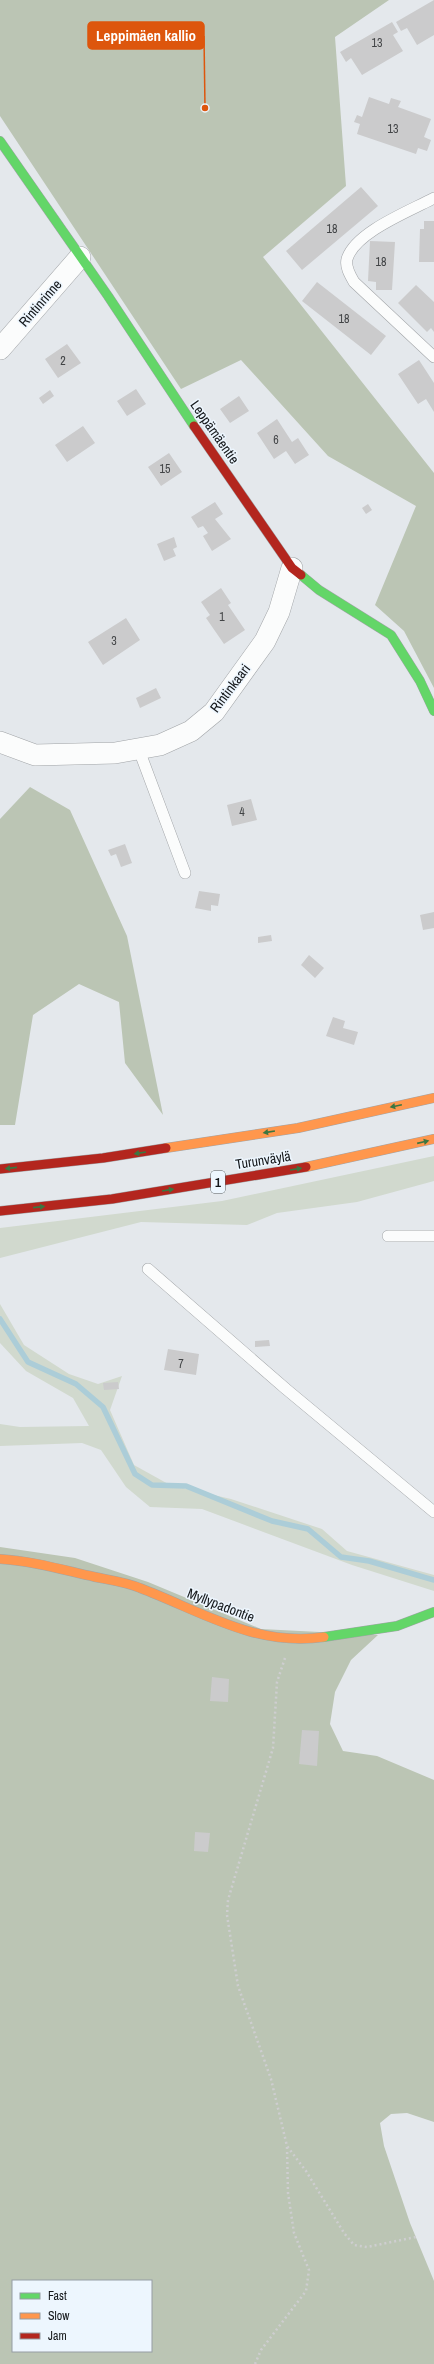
<svg xmlns="http://www.w3.org/2000/svg" width="434" height="2364" viewBox="0 0 434 2364" font-family="'Archivo Narrow',sans-serif">
<rect width="100%" height="100%" fill="#e4e8ec"/>
<path fill="#d1d9ce" d="M434 1156V1181L357 1202 277 1213 247 1225 141 1222 0 1258V1228L222 1201Z
M0 1304 24 1345 69 1374 98 1384 122 1376 110 1410 134 1465 170 1485 231 1499 322 1529 347 1551 434 1575V1591L352 1565 202 1509 150 1507 126 1487 101 1450 82 1443 0 1446V1424L20 1427 89 1426 73 1398 26 1371 0 1343Z"/>
<path fill="#bbc5b4" fill-rule="evenodd" d="M0 0H389L335 37 346 186 263 257 434 473V688L404 631 375 605 416 506 328 456 241 360 181 389 0 116Z
M30 787 70 810 127 936 163 1115 125 1063 119 1002 79 984 33 1015 15 1125H0V819Z
M0 1547 75 1558 148 1582 261 1629 378 1635 351 1660 335 1692 330 1724 343 1751 377 1756 434 1780V2122L407 2113 391 2114 380 2123 384 2146 410 2223 434 2281V2364H0ZM13 2281H151V2351H13Z"/>
<g fill="none" stroke-linecap="round" stroke-linejoin="round">
<path stroke="#accdd8" stroke-width="5.5" d="M0 1319 28 1362 76 1384 103 1407 135 1474 152 1485 186 1486 272 1521 308 1529 341 1557 369 1561 434 1580"/>
</g>
<path fill="#cbcbcc" d="M434 0V35L417 45 407 28 401 31 396 22Z
M392 22 398 32 393 35 403 51 362 75 351 58 346 62 340 52Z
M369 97 389 104 391 98 401 101 398 107 431 119 424 137 431 140 427 151 418 148 416 154 357 134 360 124 354 122 357 115 362 117Z
M361 187 378 206 302 270 286 251Z
M424 221H434V262H419L420 229H424Z
M370 241 395 242 392 290H376V282L368 281Z
M317 282 386 336 371 355 302 301Z
M416 285 434 302V332L431 328 427 332 398 303Z
M67 344 81 363 58 378 45 359Z
M419 360 434 383V412L426 399 418 404 398 374Z
M136 389 146 404 127 416 117 401Z
M50 390 54 396 43 404 39 398Z
M239 396 249 411 230 423 220 409Z
M277 419 292 442 298 438 309 455 295 464 286 451 274 459 257 433Z
M83 426 95 443 67 462 55 445Z
M169 453 182 472 161 486 148 467Z
M215 502 223 514 215 519 231 539 212 551 203 536 208 533 203 526 198 528 191 517Z
M368 504 372 510 366 514 362 508Z
M174 537 177 547 173 549 176 556 164 561 157 544Z
M221 588 231 603 228 605 245 630 224 644 206 618 210 615 201 602Z
M126 618 140 640 103 665 88 642Z
M156 688 161 698 140 708 136 698Z
M251 799 257 820 232 826 227 805Z
M125 844 132 863 121 867 116 854 111 856 108 850Z
M199 891 220 894 218 906 211 905V911L195 908Z
M434 912V928L423 930 420 915Z
M271 935 272 941 258 943V937Z
M309 955 324 968 315 978 301 965Z
M333 1017 345 1021 343 1028 358 1032 354 1045 326 1036Z
M269 1340 270 1346 255 1347V1341Z
M168 1349 199 1354 196 1375 164 1370Z
M118 1382 119 1389 104 1390 103 1383Z
M212 1677 229 1679 228 1702 210 1701Z
M302 1730 319 1731 317 1766 299 1764Z
M195 1832 210 1833 208 1852 194 1851Z"/>
<g fill="none" stroke-linecap="round" stroke-linejoin="round">
<g stroke="#a1a4a7" stroke-width="12">
<path id="lane" d="M434 198C410 211 355 232 347 259 345 267 350 275 354 282L434 357
M139 750 185 873
M388 1236H434
M148 1269 286 1389 434 1512"/>
</g>
<g stroke="#a1a4a7" stroke-width="22">
<path id="street" d="M0 349 80 257
M0 742 35 755 115 753 160 745 191 731 214 712 265 641 279 612 292 568"/>
</g>
<g stroke="#a1a4a7" stroke-width="10">
<path id="fast" d="M0 141 108 296 194 426
M301 575 319 590 391 635 420 681 434 711
M324 1637 397 1626 434 1612"/>
</g>
<g stroke="#a1a4a7" stroke-width="10">
<path id="slow" d="M166 1148 298 1128 434 1098
M306 1167 434 1139
M0 1559C33 1561 63 1570 95 1577 110 1580 126 1582 140 1588 201 1611 255 1647 324 1637"/>
</g>
<g stroke="#a1a4a7" stroke-width="10">
<path id="jam" d="M194 426 292 568 301 575
M0 1169 103 1158 166 1148
M0 1211 112 1199 306 1167"/>
</g>
<path stroke="#ceced0" stroke-width="2.5" stroke-dasharray="2 3" stroke-linecap="butt" d="M285 1658 277 1682 273 1748 228 1900 227 1915 238 1986 271 2079 287 2146 306 2171 344 2233 354 2245 367 2247 416 2237
M255 2364 261 2350 306 2291 309 2270 294 2233 288 2193 287 2147"/>
<use href="#lane" stroke="#fbfcfc" stroke-width="11"/>
<use href="#street" stroke="#fbfcfc" stroke-width="21"/>
<use href="#fast" stroke="#63d668" stroke-width="9"/>
<use href="#slow" stroke="#ff974d" stroke-width="9"/>
<use href="#jam" stroke="#b3261e" stroke-width="9"/>
</g>
<defs><path id="oneway-solid" d="M-6-.8H1V-3.2L6.5 0L1 3.2V.8H-6Z"/></defs>
<g fill="#3c7641">
<use href="#oneway-solid" transform="translate(396 1106) rotate(168)"/>
<use href="#oneway-solid" transform="translate(269 1132) rotate(171)"/>
<use href="#oneway-solid" transform="translate(423 1142) rotate(-13)"/>
<use href="#oneway-solid" transform="translate(140 1153) rotate(171)"/>
<use href="#oneway-solid" transform="translate(11 1168) rotate(174)"/>
<use href="#oneway-solid" transform="translate(296 1169) rotate(-9)"/>
<use href="#oneway-solid" transform="translate(168 1190) rotate(-9)"/>
<use href="#oneway-solid" transform="translate(39 1207) rotate(-6)"/>
</g>
<g text-anchor="middle" stroke-width="3" stroke-linejoin="round" paint-order="stroke">
<g font-size="12" fill="#424446">
<text x="377" y="47">13</text>
<text x="393" y="133">13</text>
<text x="332" y="233">18</text>
<text x="381" y="266">18</text>
<text x="344" y="323">18</text>
<text x="63" y="365">2</text>
<text x="276" y="444">6</text>
<text x="165" y="473">15</text>
<text x="222" y="621">1</text>
<text x="114" y="645">3</text>
<text x="242" y="816">4</text>
<text x="181" y="1368">7</text>
</g>
<rect fill="#edf6fe" stroke="#555a5e" stroke-width="1" x="211" y="1171" width="14" height="22" rx="3"/>
<g font-size="13" font-weight="bold" fill="#14171a">
<text x="218" y="1187">1</text>
</g>
<g font-size="14" fill="#14171a" stroke="#edf6fe">
<text transform="translate(40 303) rotate(-49)" y="5">Rintinrinne</text>
<text transform="translate(215 432) rotate(55)" y="5">Leppämäentie</text>
<text transform="translate(230 688) rotate(-53)" y="5">Rintinkaari</text>
<text transform="translate(263 1160) rotate(-9)" y="5">Turunväylä</text>
<text transform="translate(221 1605) rotate(21)" y="5">Myllypadontie</text>
</g>
</g>
<path fill="none" stroke="#dd560d" stroke-width="1.5" d="M205 108L204 36"/>
<circle fill="#dd560d" stroke="#edf6fe" stroke-width="1.5" cx="205" cy="108" r="4"/>
<rect fill="#dd560d" stroke="#dd560d" stroke-width="1.5" x="88" y="22" width="116" height="27" rx="4"/>
<g font-size="15" text-anchor="middle" font-weight="bold" fill="#fff">
<text x="146" y="41">Leppimäen kallio</text>
</g>
<rect x="12" y="2280" width="140" height="72" fill="#edf6fe" stroke="#969da3"/>
<rect x="20" y="2293" width="20" height="6" fill="#63d668" stroke="#969da3"/>
<text x="48" y="2300" font-size="12" fill="#14171a">Fast</text>
<rect x="20" y="2313" width="20" height="6" fill="#ff974d" stroke="#969da3"/>
<text x="48" y="2320" font-size="12" fill="#14171a">Slow</text>
<rect x="20" y="2333" width="20" height="6" fill="#b3261e" stroke="#969da3"/>
<text x="48" y="2340" font-size="12" fill="#14171a">Jam</text>
</svg>
